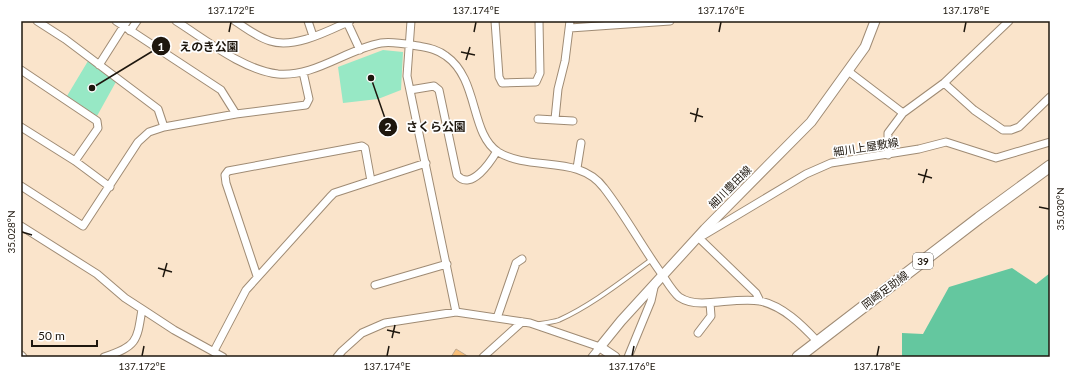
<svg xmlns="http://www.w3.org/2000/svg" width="1071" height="378" viewBox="0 0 1071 378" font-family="Lato,'Noto Sans JP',sans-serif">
<rect width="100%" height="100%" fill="#fae4cb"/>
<path fill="#97e8c5" d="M383 50 403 52 401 90 378 99 343 103 338 67Z
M88 61 117 80 97 116 67 96Z"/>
<path fill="#64c79f" d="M1012 268 1036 284 1050 273V357H902V333L923 334 949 287Z"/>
<path fill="#f9bf78" stroke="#bea992" d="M456 349 469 357H451Z"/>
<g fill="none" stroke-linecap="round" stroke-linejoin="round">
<g stroke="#9f8b74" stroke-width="5.5">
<path id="lane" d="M538 324C545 323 553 322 559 320 592 305 622 281 651 260"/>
</g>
<g stroke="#9f8b74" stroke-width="9">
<path id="street" d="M37 21 65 39 158 109 164 127
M116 21 221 90 236 114
M176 21C206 40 243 70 278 74 315 77 345 50 381 43 392 41 406 44 418 46 428 48 437 49 446 56 479 79 470 134 498 152 531 172 579 154 604 188 625 215 641 245 661 273 666 280 672 291 679 297 685 301 695 303 702 303 720 303 742 298 760 301 783 306 802 325 817 341
M235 21C246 28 257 37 270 41 294 49 328 31 350 21
M308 21 313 36
M411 21 407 76 456 312
M495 21 499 77 502 83 536 82 540 73 539 21
M347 22 360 50
M570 28 670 21
M130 31 137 21
M99 65 127 21
M21 70 97 121 98 128 75 161
M848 71 903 113
M944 83 974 110 1003 130H1011L1019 127 1050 97
M410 90 434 86 439 90 457 175C471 192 491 161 497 151
M538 119 573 121
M555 119 558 89 565 61 570 21
M21 127 75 161 110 187
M888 155V133L903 113 944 83 1009 21
M577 168 581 143
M21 186 83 226 138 142 149 132 164 127 236 114 306 105 309 99 303 72
M21 226 97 274 125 298 142 309
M257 276 226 183 225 175 228 171 362 146 365 148 371 181
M375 285 447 264
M760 301 756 293 699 238 806 174 831 163 919 149 946 142 996 158 1050 142
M497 318 516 263 522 259
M698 333 711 316 710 303
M214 351 246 290 330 197 334 193 426 163
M21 355 23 357
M104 357C137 346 137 342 142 309L174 330 223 357
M337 357 342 351 362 333 385 323 456 312 530 323 600 347 592 357
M483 357 522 322
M628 357 651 301 655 283"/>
</g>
<g stroke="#9f8b74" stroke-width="11">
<path id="secondary" d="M615 357 600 347 621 321 705 229 811 122 865 47 875 21"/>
</g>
<g stroke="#9f8b74" stroke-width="13">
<path id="primary" d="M798 357 979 218 1050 166"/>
</g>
<use href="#lane" stroke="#fff" stroke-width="3.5"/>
<use href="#street" stroke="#fff" stroke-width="7"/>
<use href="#secondary" stroke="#fff" stroke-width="9"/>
<use href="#primary" stroke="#fff" stroke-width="11"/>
</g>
<path fill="none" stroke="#1e170e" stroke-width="1.5" d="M229 32 231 22M474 32 476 22M719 32 721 22M964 32 966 22M461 52 475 55M466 60 470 47M690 113 703 117M695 122 698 108M918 174 932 178M923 183 927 169M1039 207 1049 209M22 232 32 235M158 268 172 272M163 277 167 263M387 330 400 333M392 338 395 325M142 356 144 346M387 356 389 346M632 356 634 346M877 356 879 346"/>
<g text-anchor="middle" stroke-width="3.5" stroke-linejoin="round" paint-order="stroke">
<rect fill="#fff" stroke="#625d56" stroke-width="1" x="913" y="253" width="20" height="16" rx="3"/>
<g font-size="10" font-weight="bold" fill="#1e170e">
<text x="923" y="265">39</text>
</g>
<g font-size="11" fill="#1e170e" stroke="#fff">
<text transform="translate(866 147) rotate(-9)" y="4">細川上屋敷線</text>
<text transform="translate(730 187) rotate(-45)" y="4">細川豊田線</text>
<text transform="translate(885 290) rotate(-37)" y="4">岡崎足助線</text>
</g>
</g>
<path fill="none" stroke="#1e170e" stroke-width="1.5" d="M92 88L161 46M371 78L388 127"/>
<g fill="#1e170e" stroke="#fff" stroke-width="1.5">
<circle cx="92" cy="88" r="4"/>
<circle cx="371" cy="78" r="4"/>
<circle cx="161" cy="46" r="10"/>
<circle cx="388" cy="127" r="10"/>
</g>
<g font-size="12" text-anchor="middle" font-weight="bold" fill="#fff">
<text x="161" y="51">1</text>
<text x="388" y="131">2</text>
</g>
<g font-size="12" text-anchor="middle" font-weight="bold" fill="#1e170e" stroke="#fff" stroke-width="3.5" stroke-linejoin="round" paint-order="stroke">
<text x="209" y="51">えのき公園</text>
<text x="436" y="131">さくら公園</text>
</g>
<rect width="1071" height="378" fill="none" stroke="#ffffff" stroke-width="44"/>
<path d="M32 340v6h65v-6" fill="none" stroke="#1e170e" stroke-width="2"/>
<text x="38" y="340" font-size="12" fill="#1e170e" stroke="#ffffff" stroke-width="3" paint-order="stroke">50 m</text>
<rect x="22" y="22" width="1027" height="334" fill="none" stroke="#1e170e" stroke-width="1.5"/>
<g font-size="10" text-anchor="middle" fill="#1e170e">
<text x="231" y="14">137.172°E</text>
<text x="476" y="14">137.174°E</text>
<text x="721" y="14">137.176°E</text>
<text x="966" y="14">137.178°E</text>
<text transform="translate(1060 209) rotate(-90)" y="4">35.030°N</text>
<text transform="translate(11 232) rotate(-90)" y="4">35.028°N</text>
<text x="142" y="370">137.172°E</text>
<text x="387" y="370">137.174°E</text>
<text x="632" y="370">137.176°E</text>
<text x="877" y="370">137.178°E</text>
</g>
</svg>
